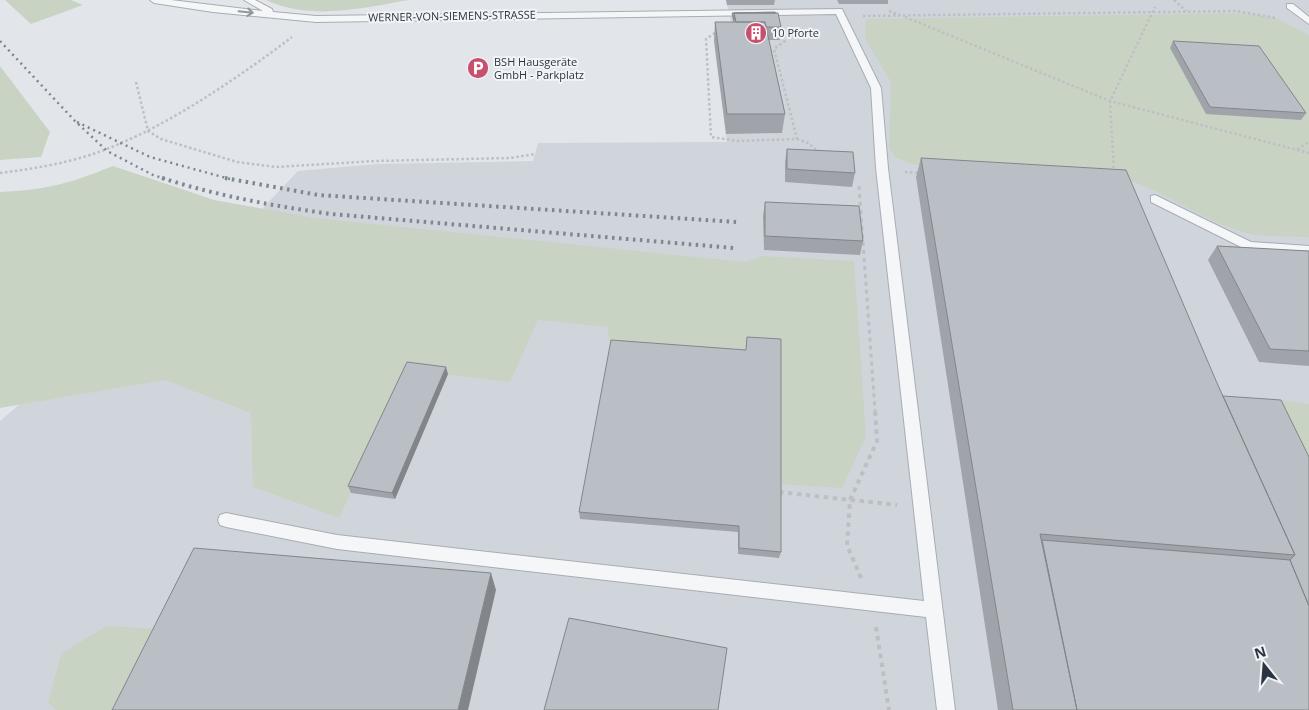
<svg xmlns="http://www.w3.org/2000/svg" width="1309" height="710" viewBox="0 0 1309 710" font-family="'Open Sans',sans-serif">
<rect width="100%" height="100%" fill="#e2e6ea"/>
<path fill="#d0d5db" d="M726 0H1309V710H0V421L104 332 262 209 298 171 377 164 533 161 538 143 727 142 714 41 735 40Z"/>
<path fill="#c9d3c4" d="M5 0H71L83 5 31 24Z
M266 0H409C364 8 309 21 266 0Z
M1239 13 1276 18 1309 35V237C1289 236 1266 238 1247 233 1204 222 1168 193 1126 179L915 165 895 157 889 148 891 82 865 39 866 19Z
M0 66 50 132 41 157 0 160Z
M113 166 214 200 315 218 745 262 763 256 854 261 866 437 842 488 779 484 746 357 611 347 607 327 538 320 510 382 409 370 339 518 253 487 251 413 165 380 0 408V192C46 190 71 183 113 166Z
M1271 399 1309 404V477L1275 407Z
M106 626 176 630 137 710H57L48 703 61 654Z"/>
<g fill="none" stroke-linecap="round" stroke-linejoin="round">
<g stroke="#a7adb4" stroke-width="2">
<path id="lane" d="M150 0H171L263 11 244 0H255L272 9 273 12 316 16 842 9 881 88 888 168 955 710H937L926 617 337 549 226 527 220 525 218 520 220 515 226 513 337 535 924 601 876 168 871 88 836 14 316 22 213 12 154 3Z
M1287 4H1293L1309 17V24L1287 8Z
M1155 195 1251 242 1309 246V254L1245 249 1151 202V196Z"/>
</g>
<path stroke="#bcc0c5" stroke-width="2.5" stroke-dasharray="2.5 2.5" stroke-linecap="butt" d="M1174 0 1186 11
M889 11 900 15
M863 16 1236 11 1276 18
M905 17 1110 101 1309 153
M782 31 785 41 774 49 797 139
M715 33 706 39 711 137 737 141 797 139 808 143 820 153
M136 82 148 131 161 139 237 162 276 167 375 161 510 158 535 154
M1297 149 1309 142
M905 172 921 173
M0 173C31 169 63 164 93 154 161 131 235 80 292 37
M1114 173 1110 101 1155 7"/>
<path stroke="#bcc0c5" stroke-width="3" stroke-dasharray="4 4" stroke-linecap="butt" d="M859 186 875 411"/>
<path stroke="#bcc0c5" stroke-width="4" stroke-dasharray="4.5 4.5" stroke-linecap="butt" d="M779 492 897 505
M861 578 847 545 850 500 877 441 875 409
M876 627 889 710"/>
<use href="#lane" fill="#f5f6f8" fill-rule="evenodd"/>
<path stroke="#7c8792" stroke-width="2.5" stroke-dasharray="2 4" stroke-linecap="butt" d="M0 41 75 121 107 151 153 175 166 179
M77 122 150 157 230 179"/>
<path stroke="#7c8792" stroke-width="4" stroke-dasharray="2.5 4.5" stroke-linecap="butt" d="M162 178C218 196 274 206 331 214L734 248
M225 178 318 195 737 222"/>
</g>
<path fill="#a0a4aa" d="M726 0H775L774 5H727Z
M837 0H888V4H839Z
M732 13 781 27 780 40H769L785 114 782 133 726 134 714 41 715 22H733Z
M1173 41 1306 113 1301 120 1206 114 1170 48Z
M787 149 855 173 852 187 785 182V162Z
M921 158 1223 396 1309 457V710H998L916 177Z
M765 202 863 241 860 255 764 250 763 216Z
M1217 246 1309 251V366L1259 362 1208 260Z
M747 337 781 552 779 558 738 554V532L580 519 579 512 746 350Z
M448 374 395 499 351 493 348 486Z"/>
<path fill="#82868b" d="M446 367 448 374 395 499 392 493Z
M491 573 496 590 468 710H458Z"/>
<path fill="#babfc6" stroke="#82868b" d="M775 12 776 13H734V20L732 13Z
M734 13H778L781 27H766L765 22H736Z
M715 22H765L785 114H727Z
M1173 41 1259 46 1306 113 1210 107Z
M787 149 853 152 855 173 787 169Z
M921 158 1126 170 1217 383 1295 555 1040 534 1077 710H1013Z
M765 202 859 206 863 241 765 236Z
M1217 246 1309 251V351L1270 349Z
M747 337 781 339V552L739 548V526L579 512 611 340 746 350Z
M407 362 446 367 392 493 348 486Z
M1223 396 1281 400 1309 457V606L1290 560 1295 555Z
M1042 540 1290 560 1309 606V710H1077Z
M194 548 491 573 458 710H112Z
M569 618 727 648 718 710H544Z"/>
<defs><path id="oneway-shaft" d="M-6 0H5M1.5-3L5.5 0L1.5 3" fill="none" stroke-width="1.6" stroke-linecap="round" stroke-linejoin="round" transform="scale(1.25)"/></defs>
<use stroke="#90969c" href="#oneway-shaft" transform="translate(246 12) rotate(6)"/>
<defs>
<g id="building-disc" transform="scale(1.125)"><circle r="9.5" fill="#c6506d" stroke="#f2f4f7"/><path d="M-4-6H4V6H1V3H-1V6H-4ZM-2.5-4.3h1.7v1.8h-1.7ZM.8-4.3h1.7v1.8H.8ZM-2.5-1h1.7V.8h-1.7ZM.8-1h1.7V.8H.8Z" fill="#fff"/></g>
<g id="parking-disc" transform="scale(1.125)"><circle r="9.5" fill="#c6506d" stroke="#f2f4f7"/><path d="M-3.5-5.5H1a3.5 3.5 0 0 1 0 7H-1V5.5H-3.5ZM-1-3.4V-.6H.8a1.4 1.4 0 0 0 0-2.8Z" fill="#fff"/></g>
</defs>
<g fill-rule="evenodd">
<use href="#building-disc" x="756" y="33"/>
<use href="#parking-disc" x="478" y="68"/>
</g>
<g text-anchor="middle" stroke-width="4" stroke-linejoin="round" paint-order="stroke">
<g font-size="11" fill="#2b3541" stroke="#f2f4f7">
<text transform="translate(452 16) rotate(-1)" y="4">WERNER-VON-SIEMENS-STRASSE</text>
</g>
<g font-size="11" fill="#2b3541" stroke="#f2f4f7" text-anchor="start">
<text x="772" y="37">10 Pforte</text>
<text x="494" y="66">BSH Hausgeräte<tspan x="494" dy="13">GmbH - Parkplatz</tspan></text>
</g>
</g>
<g transform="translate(1264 665) rotate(343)" stroke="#f2f4f7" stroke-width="4" paint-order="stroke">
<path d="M0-4L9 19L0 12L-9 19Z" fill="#2b3541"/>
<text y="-8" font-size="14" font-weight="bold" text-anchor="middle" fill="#2b3541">N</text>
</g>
</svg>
